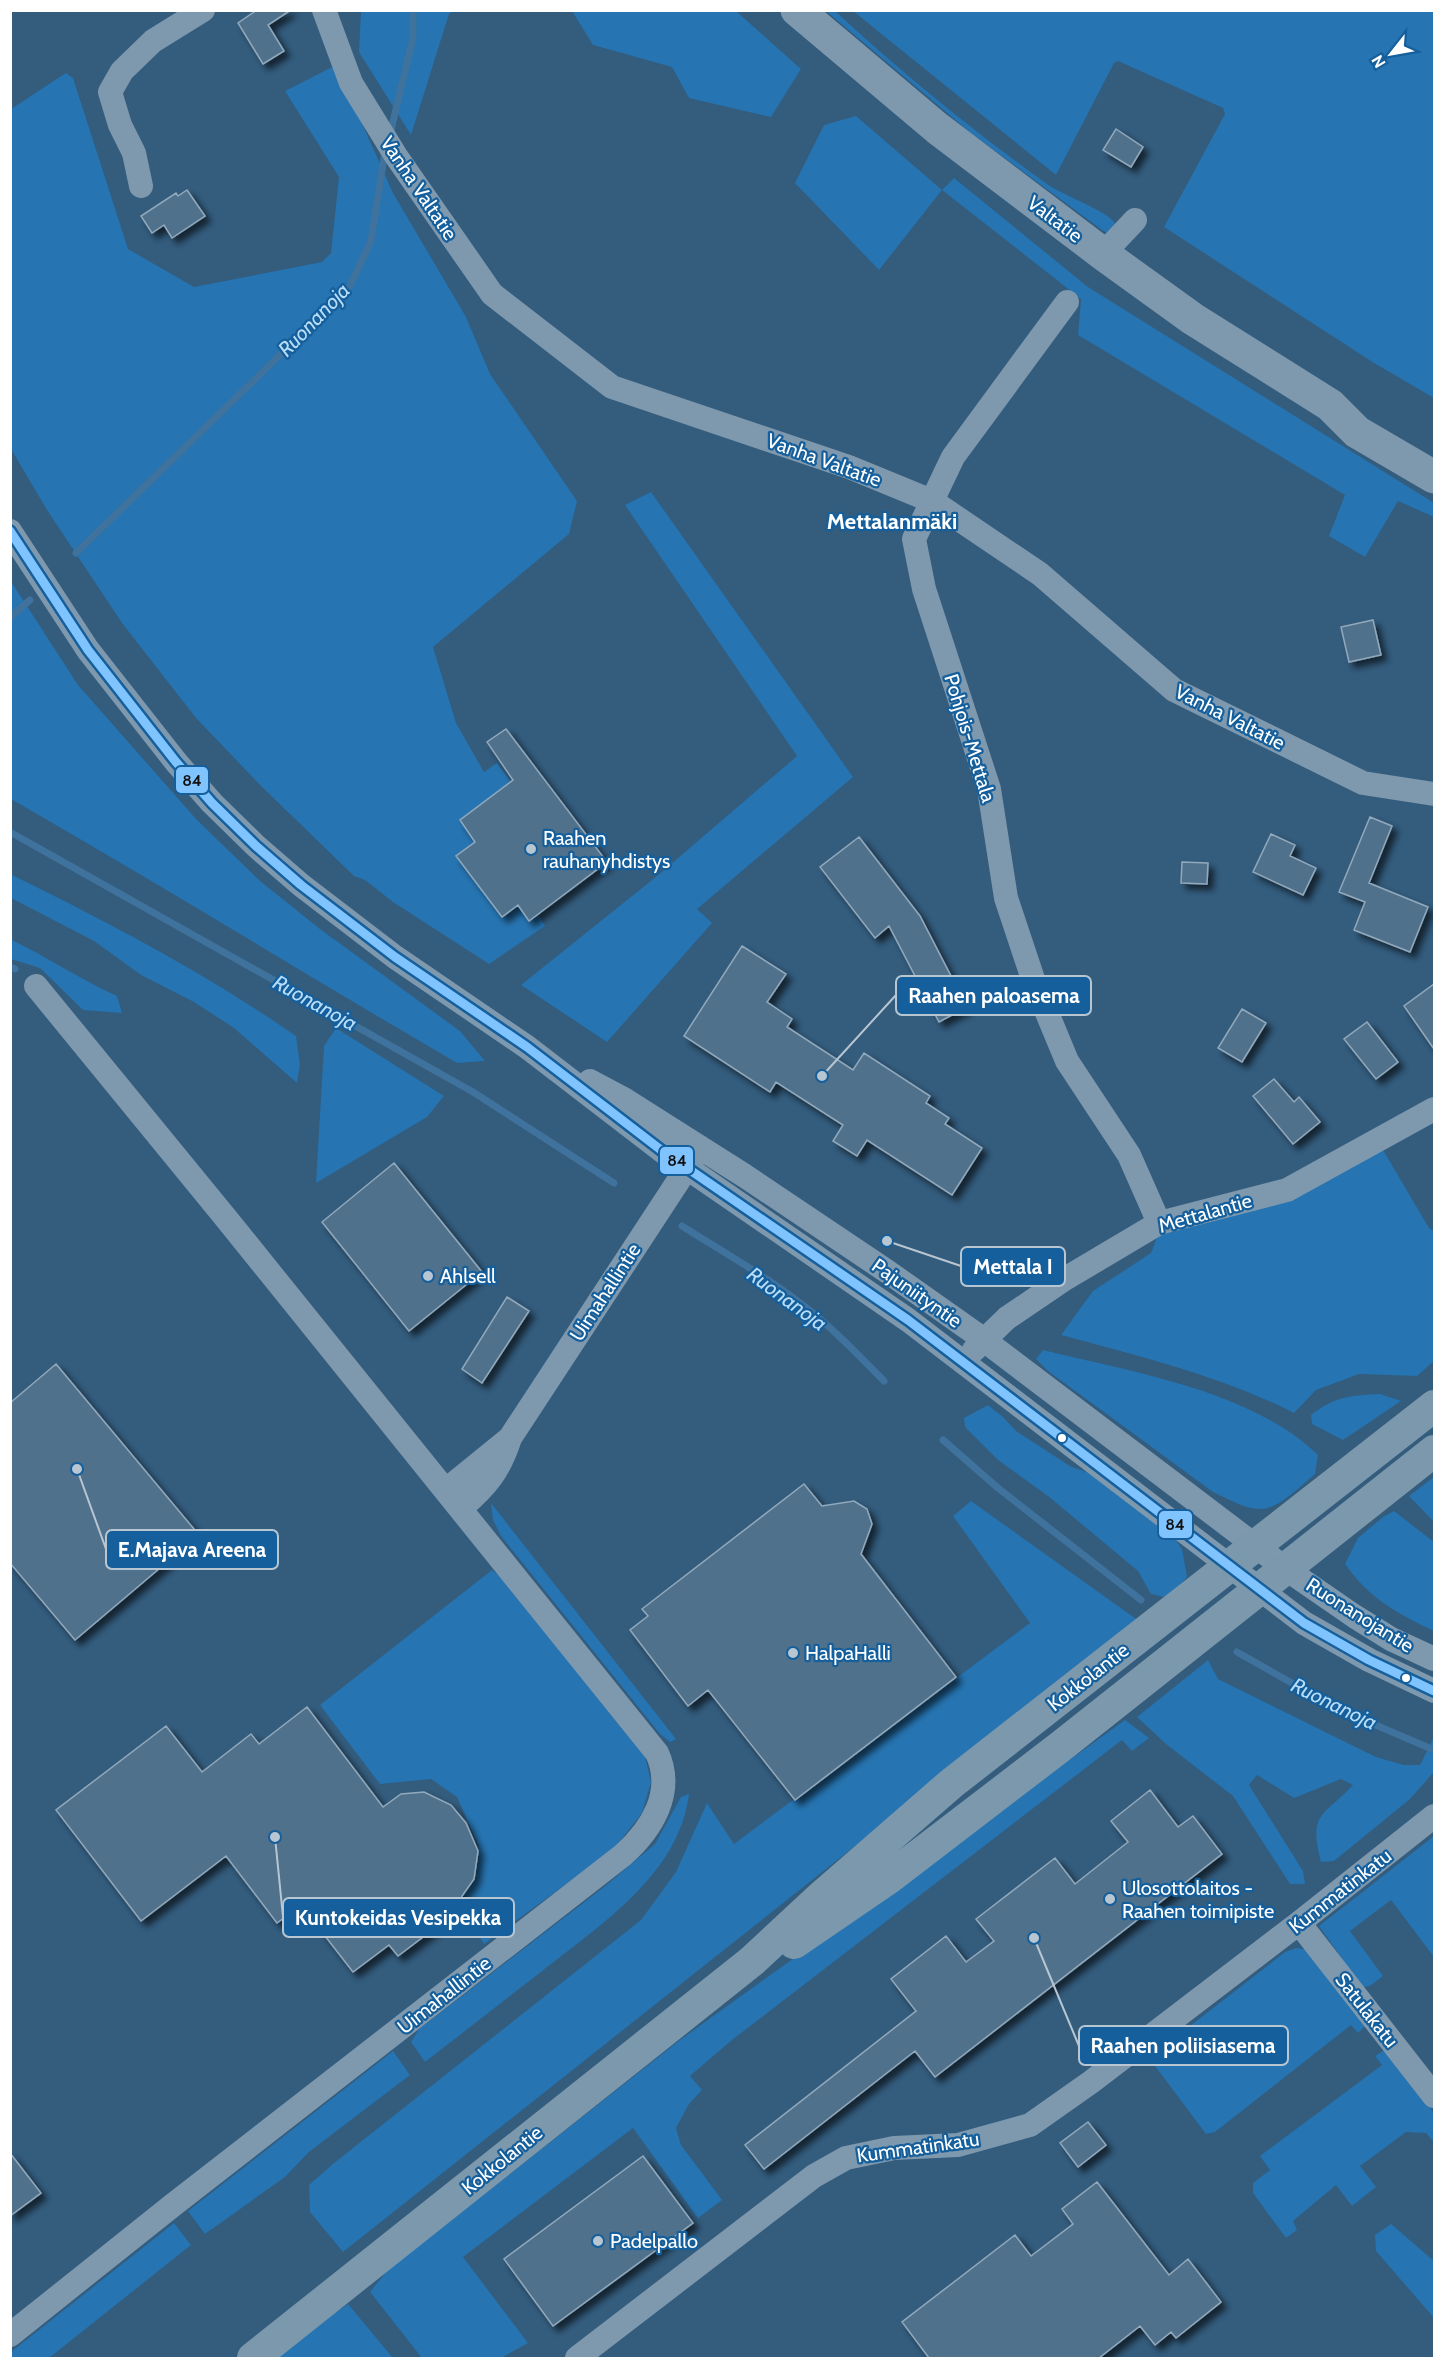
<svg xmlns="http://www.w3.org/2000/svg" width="1445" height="2369" viewBox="0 0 1445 2369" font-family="Cabin,sans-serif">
<defs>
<filter id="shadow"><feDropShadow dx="5.5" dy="5.5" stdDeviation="3" flood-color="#0009"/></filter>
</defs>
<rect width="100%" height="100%" fill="#335c7d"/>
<path fill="#2674b1" d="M361 11H454L449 14 411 135 359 52Z
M572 11H736L801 69 771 117 689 98 672 67 593 45Z
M826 11H835C901 72 973 131 1047 184 1062 195 1111 212 1116 225L1107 233 1102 230 971 133Z
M853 11H1434V398L1374 363 1164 227 1225 114 1223 108 1118 61 1114 63 1056 175Z
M336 65 393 193 466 317 490 374 577 501 569 534 433 647 456 723 484 772 497 763 511 782 460 820 475 842 457 856 502 917 518 905 529 920 538 914 545 926 489 964 393 902 365 880 354 876 260 785 196 718 122 623 47 510 11 449V109L66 73 73 78 128 249 194 287 322 262 331 253 339 177 285 91Z
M856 116 942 190 954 178 1088 287 1434 503V517L1398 501 1365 557 1329 536 1345 495 1078 335 1081 299 942 190 879 270 795 183 824 125Z
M651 492 853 777 697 909 712 923 607 1042 521 985 657 876 797 756 625 505Z
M10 580 78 685 197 820 259 880 320 929 460 1031 485 1061 457 1063C308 976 161 885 11 799Z
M10 874C108 922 207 974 296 1036L300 1065 297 1083 234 1028 194 1002 141 975 94 941 11 898Z
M10 939C47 957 80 979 117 996L122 1013 83 1010 40 968 11 959Z
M336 1028 444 1096 427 1117 316 1183 324 1046Z
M1383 1150 1429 1228 1434 1231V1361L1417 1376 1359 1374 1316 1390 1294 1413C1221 1376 1139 1356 1061 1335L1093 1291 1151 1253 1159 1232 1279 1204Z
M1043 1350C1131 1372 1251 1390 1318 1455L1315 1474C1303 1484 1283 1504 1268 1508 1250 1513 1229 1499 1213 1492L1048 1371 1036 1359Z
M1380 1394 1401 1401 1343 1440 1312 1424 1311 1415C1334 1397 1351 1395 1380 1394Z
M988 1405 1003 1417 1016 1431 1070 1466 1094 1475 1167 1528 1182 1549 1187 1577 1169 1598 1151 1594 1138 1571 1048 1496 998 1460 965 1427 964 1418Z
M1434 1477V1522L1409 1496Z
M971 1501 1139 1621 343 2252 310 2212 309 2185 334 2163 641 1920 676 1872 707 1803 734 1844 1030 1623 953 1516Z
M491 1503 676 1739 670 1742 660 1734 501 1536 493 1520Z
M1394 1511 1434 1542V1631C1396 1613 1370 1599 1345 1564L1358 1538 1383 1517Z
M492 1570 502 1578 645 1756 651 1782 642 1813 613 1850 484 1944 472 1925 481 1914 462 1893 479 1846 457 1797 431 1779 380 1784 320 1705Z
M1208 1660 1218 1679 1376 1757 1404 1765H1420L1434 1737V1772L1410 1799 1334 1861 1321 1862C1308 1812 1323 1817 1353 1785L1341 1779 1294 1798 1257 1775 1249 1785 1303 1871 1305 1884H1290L1233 1796 1166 1744 1137 1717Z
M1125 1720 1149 1738 1132 1751 1122 1740 732 2040 690 2076 702 2090 689 2104 676 2128 681 2145 722 2200 698 2218 633 2128 463 2257 528 2343 501 2358H422L370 2292 387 2271 680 2040Z
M689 1794C679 1875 600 1925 541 1972 502 2002 464 2032 425 2062L411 2042 419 2029 604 1887 655 1844 681 1797Z
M1434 1836V1957L1391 1900 1350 1931 1383 1976 1370 1986 1362 1987 1319 1926Z
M1296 1948 1311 1950 1367 2024 1358 2033 1351 2025 1215 2132 1206 2134 1149 2058 1285 1952Z
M1386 2049 1434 2113V2138L1432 2140 1426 2133 1406 2132 1360 2166 1376 2187 1352 2206 1336 2185 1293 2221 1297 2230 1286 2238 1253 2193V2183L1270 2170 1260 2156 1382 2065 1375 2056Z
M393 2051 410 2075 309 2152 285 2177 205 2234 188 2211Z
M174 2223 191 2245 49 2358H11V2352Z
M1391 2224 1434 2261V2318L1376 2251 1375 2235Z
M348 2304 393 2358H269Z"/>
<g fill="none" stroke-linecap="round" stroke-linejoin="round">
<path stroke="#3f729c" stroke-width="7" d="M390 134 413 38V10
M76 553 349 288 371 241 385 151
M10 617 30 600
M10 832 473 1092 614 1183
M10 967 15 969
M682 1226C726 1254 773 1280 814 1314 839 1334 861 1358 884 1381
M943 1440 998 1488 1141 1600
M1237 1652 1336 1708 1434 1750"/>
</g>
<path fill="#50718b" stroke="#92a9bc" stroke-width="1.5" filter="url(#shadow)" d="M257 10H291L268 25 284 51 263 64 238 23Z
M1116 129 1143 147 1131 167 1103 150Z
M187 190 205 216 172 238 164 225 152 233 141 216 176 193 178 196Z
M1373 620 1381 655 1349 662 1341 627Z
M506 729 607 862 529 921 518 905 502 917 456 856 475 842 460 820 513 780 487 742Z
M1370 817 1392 826 1369 883 1428 907 1410 952 1354 930 1365 902 1339 892Z
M1271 834 1295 845 1290 856 1316 868 1303 895 1253 872Z
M859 837 920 916 967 1007 939 1022 889 926 875 938 820 867Z
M1182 862 1208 863 1207 884 1181 883Z
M742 946 786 974 767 1002 792 1019 787 1027 853 1070 864 1053 930 1096 926 1103 949 1118 945 1124 982 1148 952 1195 867 1140 857 1156 833 1141 843 1125 776 1082 770 1092 684 1036Z
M1434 984V1049L1404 1006Z
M1242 1009 1266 1023 1242 1062 1218 1048Z
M1367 1022 1398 1062 1376 1079 1344 1039Z
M1274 1079 1294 1102 1299 1097 1320 1122 1293 1144 1253 1096Z
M394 1163 482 1272 409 1331 322 1222Z
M507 1297 529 1311 482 1383 462 1369Z
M56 1364 199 1535 75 1640 10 1563V1403Z
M804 1484 822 1506 854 1501 867 1509 872 1524 861 1554 956 1677 795 1800 708 1690 688 1706 630 1630 648 1616 642 1609Z
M307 1707 383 1807 401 1794 424 1792 451 1805 466 1823 478 1851 474 1879 462 1896 456 1912 398 1956 389 1945 353 1972 301 1905 277 1923 226 1856 141 1921 56 1810 166 1726 202 1772 251 1734 259 1744Z
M1150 1790 1178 1827 1193 1816 1222 1854 935 2077 915 2051 764 2169 745 2145 916 2011 891 1979 946 1936 966 1962 994 1941 976 1919 1055 1858 1075 1884 1128 1842 1111 1821Z
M1088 2122 1106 2145 1078 2167 1060 2143Z
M10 2153 41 2193 10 2216Z
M643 2156 693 2223 553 2326 504 2259Z
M1097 2182 1169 2275 1188 2259 1221 2302 1176 2338 1171 2332 1155 2345 1140 2326 1099 2358H929L902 2322 1015 2235 1031 2256 1073 2224 1062 2209Z"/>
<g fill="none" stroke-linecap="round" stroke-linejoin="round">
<path stroke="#7e98ae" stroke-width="24" d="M324 10 351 83 396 156 492 294 612 387 849 467 932 501 1040 574 1174 690 1363 783 1434 794
M141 186 134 153 120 125 110 92 122 71 153 41 203 10
M1103 254 1135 220
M1067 302 953 457 914 539 924 589 989 789 1006 898 1033 979 1067 1061 1129 1155 1159 1223
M10 531 88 650 176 762 212 803 256 846 301 885 395 957 527 1047 661 1150 908 1320 1304 1623 1369 1660 1434 1691
M590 1081 622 1098 745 1176 888 1272 976 1334 1286 1569 1354 1616 1391 1639 1434 1659
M974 1350 1007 1318 1063 1280 1159 1223 1287 1190 1434 1109
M446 1490 510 1438
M461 1508C487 1486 500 1470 510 1438L696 1154
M1299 1923 1434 2096
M10 2335 173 2205 623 1855C652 1829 675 1792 657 1753L225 1217 36 986
M577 2358 814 2176 846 2158 894 2148 958 2145 1030 2125 1091 2082 1299 1923 1434 1816"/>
<path stroke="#7c98ac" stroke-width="32" d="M794 1943 889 1878 1060 1747 1434 1451
M253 2358 752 1961 823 1895 952 1783 1434 1406"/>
<path stroke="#7e98ad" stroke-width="33" d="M797 10 937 128 1103 254 1193 319 1330 405 1357 432 1434 477"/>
<g stroke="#145f9c" stroke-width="14">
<path id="bus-1" d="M10 531 88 650 176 762 212 803 256 846 301 885 395 957 527 1047 661 1150 908 1320 1304 1623 1369 1660 1434 1691"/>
</g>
<use href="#bus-1" stroke="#80c4ff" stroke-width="9"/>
</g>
<g fill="#b8c6d2" stroke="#145f9c" stroke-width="2">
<circle cx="531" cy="849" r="6"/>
<circle cx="428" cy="1276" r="6"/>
<circle cx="793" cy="1653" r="6"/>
<circle cx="1110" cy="1899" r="6"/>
<circle cx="598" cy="2241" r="6"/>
</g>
<g fill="#fff" stroke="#145f9c" stroke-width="2">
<circle cx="1062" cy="1438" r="5"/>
<circle cx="1406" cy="1678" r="5"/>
</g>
<g text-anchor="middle" stroke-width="4.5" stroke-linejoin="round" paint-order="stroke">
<g font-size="20" fill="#fff" stroke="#145f9c">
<text transform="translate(419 188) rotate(56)" y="7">Vanha Valtatie</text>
<text transform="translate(1055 219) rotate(37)" y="7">Valtatie</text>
<text transform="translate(824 460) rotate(20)" y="7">Vanha Valtatie</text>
<text transform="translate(1230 717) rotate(27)" y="7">Vanha Valtatie</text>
<text transform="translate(970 738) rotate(73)" y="7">Pohjois-Mettala</text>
<text transform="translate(1205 1213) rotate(-16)" y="7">Mettalantie</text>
<text transform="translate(605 1292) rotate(-57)" y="7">Uimahallintie</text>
<text transform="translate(917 1293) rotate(35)" y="7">Pajuniityntie</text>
<text transform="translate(1360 1615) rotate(32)" y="7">Ruonanojantie</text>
<text transform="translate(1088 1677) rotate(-38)" y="7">Kokkolantie</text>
<text transform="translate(1340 1891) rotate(-38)" y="7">Kummatinkatu</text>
<text transform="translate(444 1995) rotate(-38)" y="7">Uimahallintie</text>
<text transform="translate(1367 2010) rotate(52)" y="7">Satulakatu</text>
<text transform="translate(918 2147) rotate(-8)" y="7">Kummatinkatu</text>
<text transform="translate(502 2160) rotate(-39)" y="7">Kokkolantie</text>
</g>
<g font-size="20" fill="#fff" stroke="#145f9c" text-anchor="start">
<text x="543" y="845">Raahen<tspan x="543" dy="23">rauhanyhdistys</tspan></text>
<text x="440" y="1283">Ahlsell</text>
<text x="805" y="1660">HalpaHalli</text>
<text x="1122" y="1895">Ulosottolaitos -<tspan x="1122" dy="23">Raahen toimipiste</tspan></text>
<text x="610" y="2248">Padelpallo</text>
</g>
<g font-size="21" font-style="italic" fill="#b7ddf9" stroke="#145f9c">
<text transform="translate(314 320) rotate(-46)" y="7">Ruonanoja</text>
<text transform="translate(315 1003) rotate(29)" y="7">Ruonanoja</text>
<text transform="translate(787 1299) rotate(36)" y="7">Ruonanoja</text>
<text transform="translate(1334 1704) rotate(26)" y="7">Ruonanoja</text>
</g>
<g font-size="22" font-weight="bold" fill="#fff" stroke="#145f9c">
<text x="892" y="529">Mettalanmäki</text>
</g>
</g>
<path fill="none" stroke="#b8c6d2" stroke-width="2" d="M822 1076L896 995M887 1241L961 1266M77 1469L106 1549M275 1837L283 1917M1034 1938L1079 2046"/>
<g fill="#b8c6d2" stroke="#145f9c" stroke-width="2">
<circle cx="822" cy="1076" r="6"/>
<circle cx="887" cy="1241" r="6"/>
<circle cx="77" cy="1469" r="6"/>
<circle cx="275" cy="1837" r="6"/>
<circle cx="1034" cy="1938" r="6"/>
</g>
<g fill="#145f9c" stroke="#b8c6d2" stroke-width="2">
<rect x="896" y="976" width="195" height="39" rx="6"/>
<rect x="961" y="1247" width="104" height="39" rx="6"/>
<rect x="106" y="1530" width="172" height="39" rx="6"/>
<rect x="283" y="1898" width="231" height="39" rx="6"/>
<rect x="1079" y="2026" width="209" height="39" rx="6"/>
</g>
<g font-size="21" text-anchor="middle" font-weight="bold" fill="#fff">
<text x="994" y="1003">Raahen paloasema</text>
<text x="1013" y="1274">Mettala I</text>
<text x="192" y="1557">E.Majava Areena</text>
<text x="398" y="1925">Kuntokeidas Vesipekka</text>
<text x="1183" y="2053">Raahen poliisiasema</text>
</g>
<g stroke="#145f9c" stroke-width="2">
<rect x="175" y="766" width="34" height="28" rx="6" fill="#80c4ff"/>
<rect x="659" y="1146" width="35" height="29" rx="6" fill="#80c4ff"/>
<rect x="1158" y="1510" width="35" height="29" rx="6" fill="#80c4ff"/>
</g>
<g font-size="16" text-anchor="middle" font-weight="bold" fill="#111">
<text x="192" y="786">84</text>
<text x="677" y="1166">84</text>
<text x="1175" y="1530">84</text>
</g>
<rect width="1445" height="2369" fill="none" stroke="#ffffff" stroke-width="24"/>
<g transform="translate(1391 54) rotate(239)" stroke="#145f9c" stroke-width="4.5" paint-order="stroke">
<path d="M0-4.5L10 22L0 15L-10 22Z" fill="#ffffff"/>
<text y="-9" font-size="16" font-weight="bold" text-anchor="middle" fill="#ffffff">N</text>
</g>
</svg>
